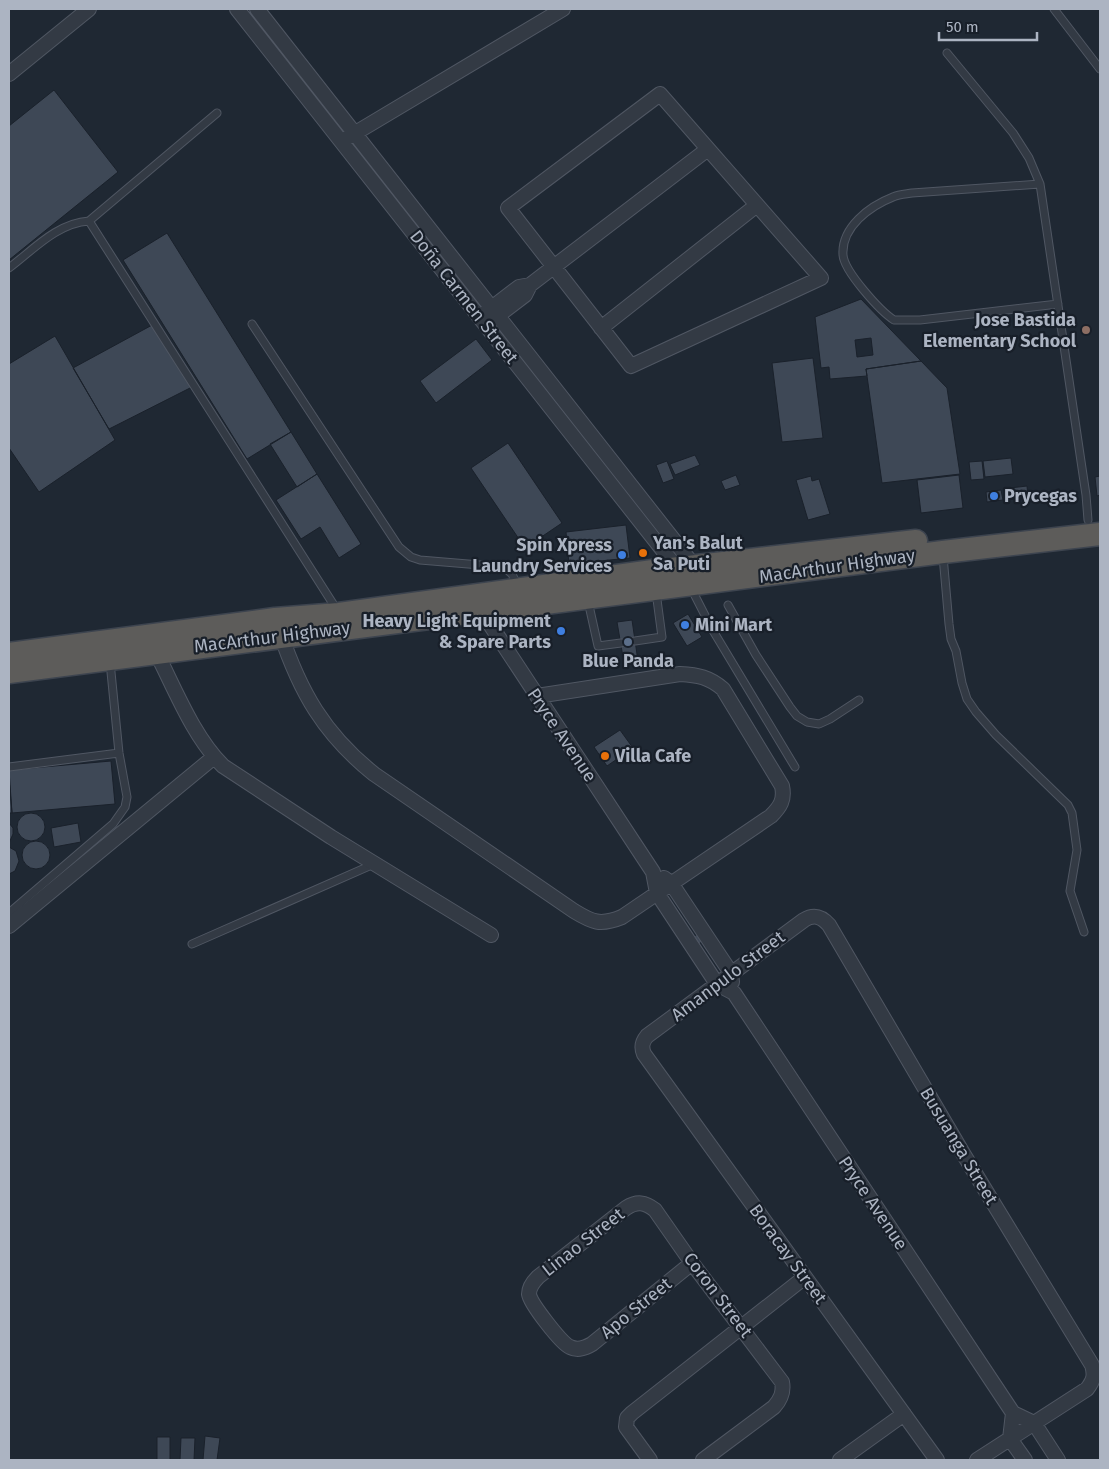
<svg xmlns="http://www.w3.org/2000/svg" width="1109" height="1469" viewBox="0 0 1109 1469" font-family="'Fira Sans',sans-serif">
<rect width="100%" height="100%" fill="#1f2833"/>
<path fill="#3e4856" stroke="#1a212b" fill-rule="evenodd" d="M54 90 118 172 9 260V126Z
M167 233 291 432 247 459 123 260Z
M861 299 921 361 866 369 867 376 830 379 829 367 821 368 815 317ZM871 338 873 355 857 357 855 340Z
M154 324 192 387 109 429 73 368Z
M55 336 115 440 39 492 9 448V364Z
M476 339 492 360 436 403 420 381Z
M813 358 823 438 782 442 772 363Z
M921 361 947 388 960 474 882 483 866 369Z
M291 432 317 474 297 487 270 444Z
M508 443 562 523 525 548 471 468Z
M695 455 700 465 675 475 670 464Z
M1011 458 1013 474 985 477 983 461Z
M667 461 674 479 663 483 656 465Z
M982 461 984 479 971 480 969 462Z
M317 474 361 544 339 558 320 527 301 539 276 500Z
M736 475 740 485 725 490 721 481Z
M959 475 963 508 921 513 917 480Z
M811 476 812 481 819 479 830 514 808 520 796 480Z
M1100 476V495L1097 496 1095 477Z
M1027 486 1028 497 1012 499 1010 488Z
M1001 490 1003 500 987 502 986 492Z
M626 525 630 558 569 564 566 532Z
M688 614 702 637 687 646 673 623Z
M632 620 638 661 624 663 617 622Z
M620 730 633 748 607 766 594 747Z
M111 761 115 804 12 813 9 770Z
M9 779 12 813H9Z
M17 827a14 14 0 1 1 28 0a14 14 0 1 1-28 0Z
M9 823 13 828V834L9 843Z
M78 823 81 842 54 847 51 828Z
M22 855a14 14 0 1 1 28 0a14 14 0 1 1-28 0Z
M9 847 16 851 19 861 15 871 9 874Z
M698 934 703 941 699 944 694 936Z
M205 1436 220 1438 217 1460H203Z
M157 1437H170V1460H157Z
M181 1438H195L194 1460H180Z"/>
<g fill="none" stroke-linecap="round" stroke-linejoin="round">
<g stroke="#505763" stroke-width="9">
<path id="service" d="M1054 9 1100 69
M947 53 1013 133 1029 158 1040 184 1086 495 1088 520
M1040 184 912 193C906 194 899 194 893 197 870 206 841 227 843 255 844 271 880 311 894 320H920L1058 304
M89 221 337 610
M9 268C33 250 57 223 89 221L217 113
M252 324 399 547 411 557 420 560 504 567 512 574 517 585
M943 556 949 624 951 639 956 651 962 683 967 699 976 712 996 735 1068 805 1072 813 1077 850 1070 891 1084 932
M691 588 712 629 795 767
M588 601 598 646 621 643
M728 605 756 655 790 707 797 716 807 722 819 724 830 719 859 700
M635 641 662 637 656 592
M9 767 119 753
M9 913 113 824 125 807 127 797 119 753 110 662
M192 944 374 864"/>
</g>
<g stroke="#505763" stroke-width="16">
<path id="minor" d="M237 9 680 572
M257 9 698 571
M9 74 89 9
M660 94 821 278 631 366 508 208Z
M347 138 563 9
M485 313 519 287 530 285
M492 320 525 295 530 285 708 149
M601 328 757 205
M478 606 653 872 657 893 717 984 734 993 1013 1413 1034 1423 1058 1460
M280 632C300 692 324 734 374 774L574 911C592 922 600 926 622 917L771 816C780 807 785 800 782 786L723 689C709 677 698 675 680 674L537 696
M156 652C175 689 193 736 223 766L331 837 491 935
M664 878 671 883 731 973 732 982
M9 926 214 757
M692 1263 592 1344C585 1348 578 1351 570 1347 561 1343 530 1303 529 1294 529 1287 533 1282 538 1277L626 1208C637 1201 645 1202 655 1210L692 1263 782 1382C784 1392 781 1399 774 1407L703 1460
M1013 1413 1010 1439 1025 1460
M650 1460 626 1427 627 1418 632 1413 805 1277
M840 1460 904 1414
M937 1460 644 1054C641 1047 642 1042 647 1036L804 920C814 914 821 916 829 925L964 1155 1092 1365C1095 1375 1094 1380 1087 1389L977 1460"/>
</g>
<g stroke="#3d444f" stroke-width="25">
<path id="trunk" d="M9 654 275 619 339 614 653 571 916 541
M9 672 943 552 1100 534"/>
</g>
<use href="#service" stroke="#333a44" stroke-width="7"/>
<use href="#minor" stroke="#333a44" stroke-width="14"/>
<use href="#trunk" stroke="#5d5c5a" stroke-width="22"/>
</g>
<circle fill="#8d6e63" stroke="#181f29" stroke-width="2" cx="1086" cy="330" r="5"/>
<g fill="#3f7fe0" stroke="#181f29" stroke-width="2">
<circle cx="994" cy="496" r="5"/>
<circle cx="622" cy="555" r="5"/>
<circle cx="685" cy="625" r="5"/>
<circle cx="561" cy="631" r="5"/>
</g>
<g fill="#e8710a" stroke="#181f29" stroke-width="2">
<circle cx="643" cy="553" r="5"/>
<circle cx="605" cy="756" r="5"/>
</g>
<circle fill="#5c6f8a" stroke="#181f29" stroke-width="2" cx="628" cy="642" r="5"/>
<g text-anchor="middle" stroke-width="4.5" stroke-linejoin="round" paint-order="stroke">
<g font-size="18" fill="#acb4c2" stroke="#181f29">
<text transform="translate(464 297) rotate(52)" y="6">Doña Carmen Street</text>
<text transform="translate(837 566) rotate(-8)" y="6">MacArthur Highway</text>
<text transform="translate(272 637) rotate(-7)" y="6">MacArthur Highway</text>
<text transform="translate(562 735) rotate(56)" y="6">Pryce Avenue</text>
<text transform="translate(728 976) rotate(-37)" y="6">Amanpulo Street</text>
<text transform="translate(959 1146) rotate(59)" y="6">Busuanga Street</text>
<text transform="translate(873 1203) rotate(56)" y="6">Pryce Avenue</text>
<text transform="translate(583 1242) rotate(-38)" y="6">Linao Street</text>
<text transform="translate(788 1254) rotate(54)" y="6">Boracay Street</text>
<text transform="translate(718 1295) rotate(53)" y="6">Coron Street</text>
<text transform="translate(636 1308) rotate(-39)" y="6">Apo Street</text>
</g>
<g font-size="18" font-weight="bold" fill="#acb4c2" stroke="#181f29" text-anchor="start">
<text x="1076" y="326" text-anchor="end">Jose Bastida<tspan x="1076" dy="21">Elementary School</tspan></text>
<text x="1004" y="502">Prycegas</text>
<text x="653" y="549">Yan's Balut<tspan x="653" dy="21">Sa Puti</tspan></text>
<text x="612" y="551" text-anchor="end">Spin Xpress<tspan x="612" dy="21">Laundry Services</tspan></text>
<text x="551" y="627" text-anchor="end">Heavy Light Equipment<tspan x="551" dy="21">&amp; Spare Parts</tspan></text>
<text x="695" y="631">Mini Mart</text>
<text x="628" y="667" text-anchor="middle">Blue Panda</text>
<text x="615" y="762">Villa Cafe</text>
</g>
</g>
<rect width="1109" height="1469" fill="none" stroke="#acb4c2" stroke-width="20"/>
<path d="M939 32v8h98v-8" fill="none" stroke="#acb4c2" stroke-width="2.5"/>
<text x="946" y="32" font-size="15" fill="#acb4c2" stroke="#181f29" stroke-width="4" paint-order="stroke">50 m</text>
</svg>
